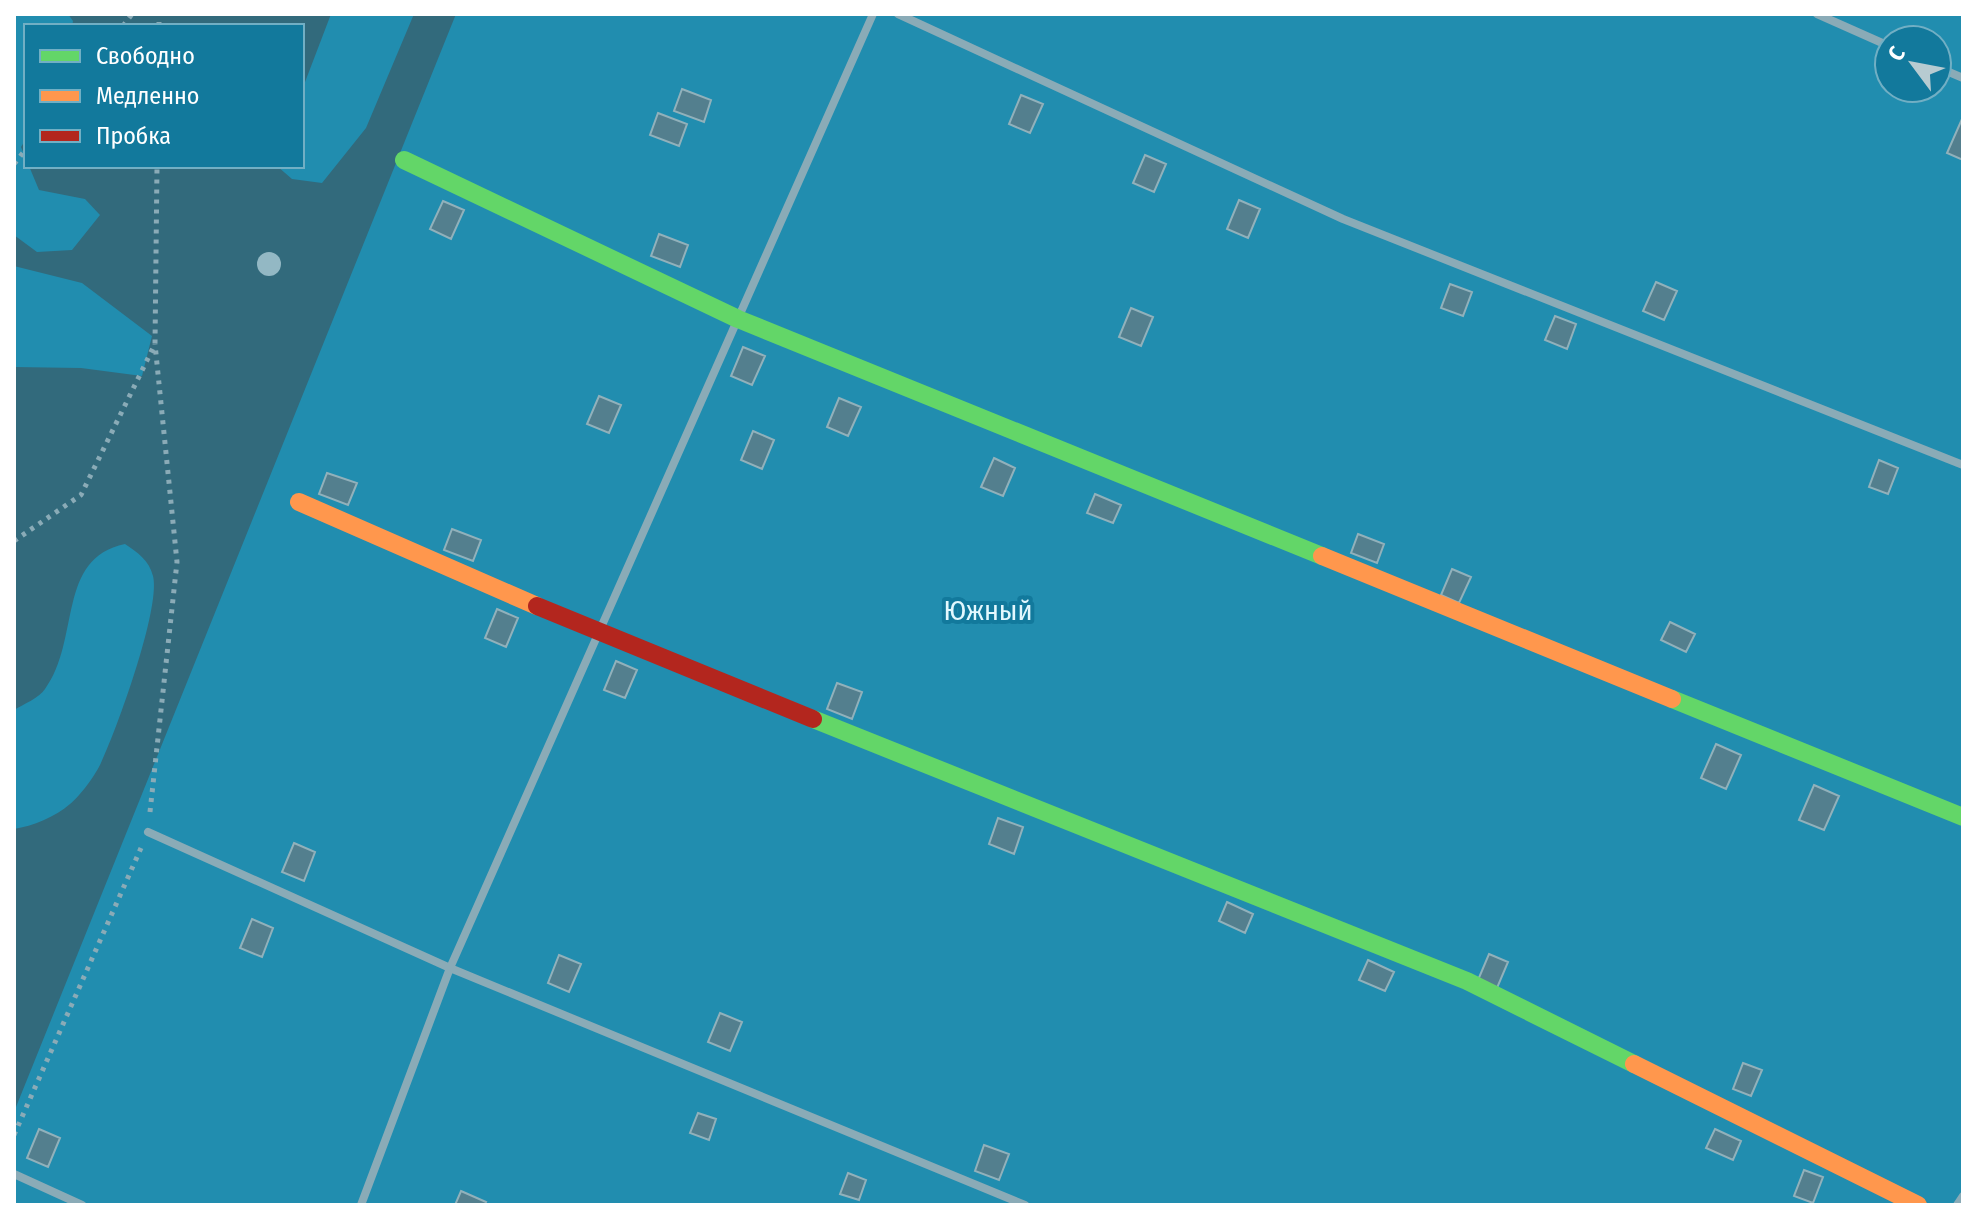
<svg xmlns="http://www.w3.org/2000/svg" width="1977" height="1219" viewBox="0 0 1977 1219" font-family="'Fira Sans Condensed',sans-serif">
<rect width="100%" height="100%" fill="#326a7c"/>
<path fill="#218daf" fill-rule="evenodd" d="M14 14H68L73 21 72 26H26V139L21 147 39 190 85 199 100 215 72 250 37 252 14 235Z
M331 14H414L366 128 322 183 292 179 277 166H302V90Z
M456 14H1963V1205H14V1112ZM1889 40H1937V88H1889Z
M14 266 82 283 152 336 142 376 81 368 14 367Z
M125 544C138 553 149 560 153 576 161 608 116 732 100 765 94 777 80 796 70 804 55 817 33 826 14 829V710C24 704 39 698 45 689 81 640 56 558 125 544Z"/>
<path fill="#537f8e" stroke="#91b1bb" stroke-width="2" d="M682 89 711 100 704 122 674 111Z
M1021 95 1043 104 1030 133 1009 124Z
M658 113 687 124 679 146 650 135Z
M1962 119 1963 120V160L1947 153Z
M1145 155 1166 164 1154 192 1133 183Z
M1239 200 1260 209 1248 238 1227 229Z
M443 201 464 210 451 239 430 229Z
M659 234 688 245 680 267 651 256Z
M1656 282 1677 291 1664 320 1643 311Z
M1450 284 1472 292 1463 316 1441 308Z
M1131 308 1153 317 1141 346 1119 337Z
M1555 316 1576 324 1567 349 1545 340Z
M743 347 765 356 752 385 731 376Z
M599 396 621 405 609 433 587 424Z
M839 398 861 407 848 436 827 427Z
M753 431 774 440 762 469 741 460Z
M994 458 1015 468 1003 496 981 487Z
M1879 460 1898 468 1888 494 1869 487Z
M327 473 357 483 348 505 319 494Z
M1095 494 1121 505 1113 523 1087 513Z
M452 529 481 540 473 561 444 550Z
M1358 534 1384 544 1377 563 1351 553Z
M1452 569 1471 577 1459 603 1441 595Z
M497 609 518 618 506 647 485 638Z
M1670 622 1695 634 1686 652 1661 640Z
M616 661 637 670 625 698 604 690Z
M837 683 862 692 852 719 827 709Z
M1716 744 1741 755 1726 789 1701 778Z
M1814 785 1839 796 1824 830 1799 820Z
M998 818 1023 827 1014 854 989 844Z
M294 843 315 852 304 881 282 872Z
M1227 902 1253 914 1245 933 1219 921Z
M252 919 273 928 262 957 240 948Z
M1489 954 1508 962 1497 988 1478 980Z
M559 955 581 964 569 992 548 983Z
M1368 960 1394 972 1385 991 1359 980Z
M720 1013 742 1022 730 1051 708 1042Z
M1743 1063 1762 1070 1751 1096 1733 1089Z
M698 1113 716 1119 709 1140 690 1133Z
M39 1129 60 1138 48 1167 27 1158Z
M1715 1129 1741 1141 1733 1160 1706 1148Z
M984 1145 1009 1154 999 1180 975 1171Z
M1804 1170 1823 1177 1813 1203 1794 1196Z
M848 1173 866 1180 859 1200 840 1194Z
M461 1191 486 1202 484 1205H455Z"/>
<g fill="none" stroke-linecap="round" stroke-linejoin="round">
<path stroke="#8aabb7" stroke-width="5" stroke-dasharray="4 6" stroke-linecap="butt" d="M123 26 132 14
M159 26V14
M14 164 26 149
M14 541 81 495 155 344 157 166
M150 812 177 562 155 344
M14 1135 141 848"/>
<path stroke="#8aabb7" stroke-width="8" d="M898 14 1343 219 1963 465
M1817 14 1889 46
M1937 67 1963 78
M148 832 450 968 1025 1205
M14 1174 82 1205
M361 1205 450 968 873 14
M1957 1205 1963 1196"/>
<path stroke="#63d668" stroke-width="18" d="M404 160 738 319 1322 556
M1672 699 1963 817
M813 719 1467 981 1634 1064"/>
<path stroke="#ff974d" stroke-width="18" d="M299 502 537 606
M1322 556 1672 699
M1634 1064 1918 1205"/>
<path stroke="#b3261e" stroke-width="18" d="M537 606 813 719"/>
</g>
<circle fill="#93b8c4" cx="269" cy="264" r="12"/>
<g text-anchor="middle" stroke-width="8" stroke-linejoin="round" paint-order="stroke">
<g font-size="28" fill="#e3f8fe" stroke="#12799c">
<text x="988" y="620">Южный</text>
</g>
</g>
<rect width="1977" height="1219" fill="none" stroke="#ffffff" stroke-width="32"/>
<rect x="24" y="24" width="280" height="144" fill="#12799c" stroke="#71afc4" stroke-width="2"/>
<rect x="40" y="50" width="40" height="12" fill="#63d668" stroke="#71afc4" stroke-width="2"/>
<text x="96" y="64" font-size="24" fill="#ffffff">Свободно</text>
<rect x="40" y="90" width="40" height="12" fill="#ff974d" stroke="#71afc4" stroke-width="2"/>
<text x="96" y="104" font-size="24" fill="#ffffff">Медленно</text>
<rect x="40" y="130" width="40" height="12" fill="#b3261e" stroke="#71afc4" stroke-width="2"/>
<text x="96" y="144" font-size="24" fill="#ffffff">Пробка</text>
<g transform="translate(1913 64) rotate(302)"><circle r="38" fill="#12799c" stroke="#71afc4" stroke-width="2"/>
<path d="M0-6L14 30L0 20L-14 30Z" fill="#b7cbd1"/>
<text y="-12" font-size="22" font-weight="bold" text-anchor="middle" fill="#ffffff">С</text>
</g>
</svg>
